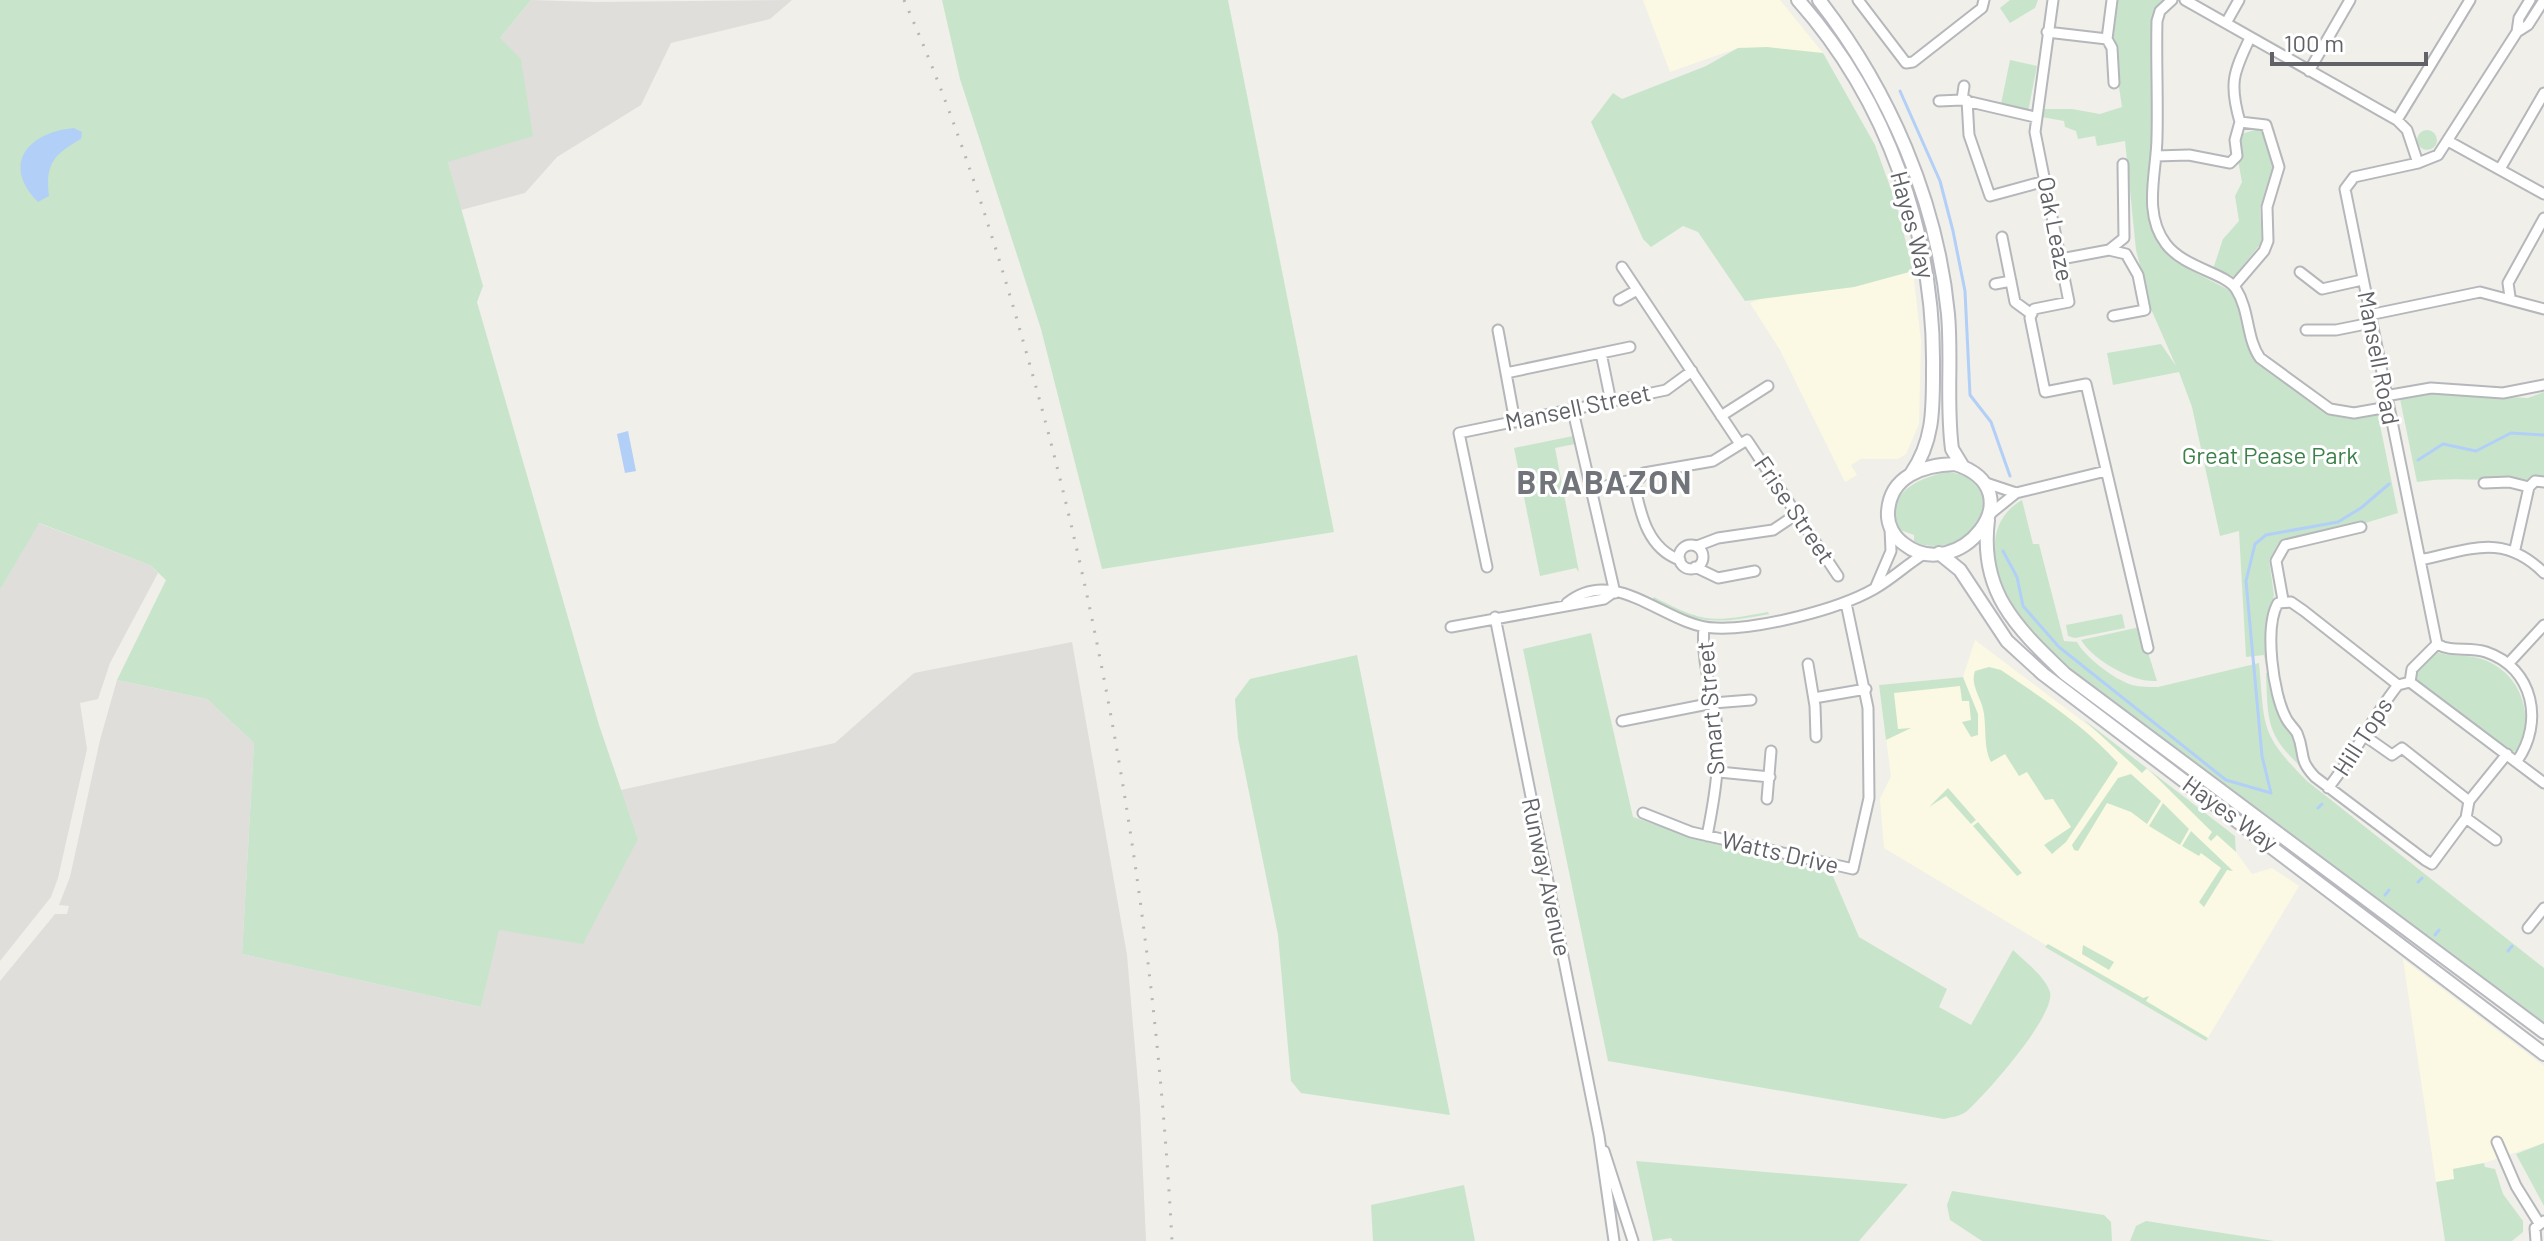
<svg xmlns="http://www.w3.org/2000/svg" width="2544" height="1241" viewBox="0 0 2544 1241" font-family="Barlow,sans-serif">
<rect width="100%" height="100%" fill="#f0efe9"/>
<path fill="#fbf9e3" d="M1643 0H1780L1823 53 1738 48 1670 72Z
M1913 271 1921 341 1919 424 1906 454 1898 459H1861L1851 465 1857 475 1845 482 1780 350 1750 303 1769 296 1854 287Z
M1975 640 2235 836 2236 852 2252 874 2272 868 2299 886 2206 1041 1884 848 1880 799 1891 776 1879 685 1963 677Z
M2403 959 2544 1066V1143L2484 1163 2453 1169 2454 1179 2436 1182Z"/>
<path fill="#dfdedb" d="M531 0 597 2 792 0 770 19 671 43 641 105 557 157 525 193 461 210 448 162 500 38Z
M38 523 150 565 158 573 110 663 98 699 80 703 87 749 58 878 51 897 0 961V590Z
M1072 642 1127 955 1140 1107 1146 1241H0V981L55 914H67L69 906 59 905 70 877 100 740 117 680 207 699 254 743 242 954 481 1007 498 930 638 839 621 790 835 743 914 673Z"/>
<path fill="#c8e5cc" d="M0 0H531L500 38 521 59 533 136 448 162 483 286 477 302 599 725 638 839 583 944 499 930 481 1007 242 954 254 743 207 699 117 680 166 580 150 565 39 523 0 590Z
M942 0H1228L1334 532 1102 569 1041 329 960 79Z
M2010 0H2038L2035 8 2010 23 2000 8Z
M2114 0H2166L2156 7 2153 17 2151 104 2155 108 2150 190 2168 253 2190 270 2233 292 2242 311 2250 349 2264 367 2329 415 2351 419 2378 415 2398 513 2336 532 2295 537 2278 544 2269 560 2274 595 2269 615 2270 666H2266L2264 655 2246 657 2239 531 2220 536 2192 407 2179 372 2113 385 2107 353 2161 344 2176 366 2151 309 2136 250 2125 141 2097 146 2095 136 2078 139 2076 131 2065 127 2064 121 2042 117 2044 109H2072L2100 114 2122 107 2111 34Z
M1767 47 1823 53 1875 145 1897 206 1913 271 1854 287 1745 301 1698 232 1683 226 1651 247 1643 239 1591 122 1613 93 1622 99 1706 66 1738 48Z
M2010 60 2037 66 2028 112 2001 104Z
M2262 128 2266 132 2273 167 2260 208 2262 242 2234 277 2213 269 2223 239 2239 221 2235 196 2242 182 2238 160 2241 134Z
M2417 140a10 10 0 1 1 20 0a10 10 0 1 1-20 0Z
M2544 392V478C2501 484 2456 475 2417 482L2400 399 2434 393 2528 398Z
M1573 436 1575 444 1555 448 1579 572 1576 568 1540 576 1514 448Z
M1948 472C2016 480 1975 565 1914 542V535L1900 530C1881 494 1920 477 1948 472Z
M2022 500 2033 544H2039L2064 641 2077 642C2084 656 2115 680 2132 685 2140 687 2149 687 2158 687L2259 663C2265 727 2259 733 2307 781L2544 968V1026C2433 943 2322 858 2211 774 2146 725 2065 678 2017 611 1993 576 1980 524 2022 500Z
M1654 597C1706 624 1712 622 1768 612L1769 614C1717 624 1699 625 1652 600Z
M2122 614 2125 628 2075 638 2068 636 2066 625Z
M2140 627 2157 681C2133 683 2093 660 2081 640Z
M1591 633 1633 817 1703 841 1832 874 1859 937 1947 989 1939 1007 1971 1025 2013 950C2024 961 2045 976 2050 992 2056 1015 1986 1094 1967 1111 1961 1116 1952 1117 1944 1119L1608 1061 1523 649Z
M2437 652C2450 657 2460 654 2474 657 2518 666 2535 711 2521 749L2511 753 2506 749 2417 680 2415 673 2431 654Z
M1357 655 1450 1115 1301 1093 1291 1081 1278 935 1238 738 1235 699 1250 679Z
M1989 667 2001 670C2042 698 2085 726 2118 763L2066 842 2052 854 2044 845 2071 827 2053 799 2045 800 2027 772 2019 776 2005 754 1991 762C1983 747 1987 726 1983 709 1980 696 1970 684 1975 671Z
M2266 673H2272L2295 733 2298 764C2265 733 2268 716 2266 673Z
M1963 677 1978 714V735L1971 737 1962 722 1971 720 1969 701H1962L1960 686 1894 693 1898 729 1911 728 1886 740 1879 685Z
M2083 719 2235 836 2236 852 2217 835 2211 841 2208 838 2212 832 2147 768 2142 773Z
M2131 774 2161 801 2147 824 2131 812 2107 803 2078 851 2074 850 2072 845 2118 778Z
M1948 788 1976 820 1971 824 1946 796 1929 807Z
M2163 803 2189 829 2180 845 2149 826Z
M1978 822 2022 873 2017 876 1973 826Z
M2191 831 2233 871 2227 870 2204 907 2199 902 2221 868 2201 853 2199 856 2182 846Z
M2048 944 2143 998 2149 996 2146 1001 2208 1038 2206 1041 2045 947Z
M2083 945 2114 962 2109 970 2082 954Z
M2544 1143V1206L2516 1154Z
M1636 1161 1908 1184 1859 1241H1673L1671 1238 1653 1241Z
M2484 1163 2485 1167 2495 1169 2503 1194 2523 1221V1232L2512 1241H2445L2436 1182 2454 1179 2453 1169Z
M1464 1185 1475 1241H1373L1371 1205Z
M1952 1191 2104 1215 2111 1222 2112 1241H1982L1950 1220 1947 1205Z
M2146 1221 2274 1241H2130L2136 1226Z"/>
<path fill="#b2cff7" d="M74 128 82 132 81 139C54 154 45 164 49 196L38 202C0 164 29 132 74 128Z
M628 431 636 471 625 473 617 434Z"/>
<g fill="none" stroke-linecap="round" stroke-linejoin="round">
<path stroke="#b2cff7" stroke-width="3" d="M1900 91 1940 181 1953 231 1965 291 1970 395 1991 422 2010 476
M2418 460 2443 444 2476 451 2511 433 2544 435
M2003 551 2017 577 2023 606 2059 647 2226 780 2271 793 2262 756 2246 581 2255 544 2266 535 2338 522 2361 508 2389 484
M2318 808 2322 804
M2418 882 2422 878
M2385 895 2389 890
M2435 935 2439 930
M2508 951 2512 946"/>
<g stroke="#b5b7bb" stroke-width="13">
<path id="street" d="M1858 0 1906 63 1913 62 1982 8 1984 0
M2053 0 2035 132 2069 302 2034 309 2030 318 2045 392 2086 384 2148 648
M2172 0 2160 11 2157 21C2156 59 2158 98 2157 137 2157 171 2142 213 2166 244 2184 268 2226 273 2236 289 2250 311 2246 338 2260 358L2330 409 2354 413 2388 407
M2185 0 2397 120 2407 130 2418 163
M2226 23 2239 0
M2047 32 2107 39 2112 0
M2517 32 2528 25 2544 0
M2107 39 2112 48 2114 83
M2309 71 2350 0
M1962 100 1964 86
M1967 100 1969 135 1990 196 2045 181
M1939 101 1962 100 2035 117
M2397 120 2470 0
M2240 122C2229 84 2233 73 2250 38
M2448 141 2544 194
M2156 156 2189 155 2230 163 2237 156 2235 140 2240 122 2266 125 2279 167 2267 207 2268 241 2264 251 2234 286
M2500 169 2544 93
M2002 237 2015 302 2030 313
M2109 250 2126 254 2138 275 2145 310 2113 316
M2061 259 2109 250 2124 238 2123 164
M1622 267 1740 444
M2300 272 2322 289 2362 280
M1995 284 2011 281
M2510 297 2508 283 2544 218
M1619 300 1637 290
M2369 315 2480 292 2544 309
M1498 330 1515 422
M2306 330H2336L2371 323
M1601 353 1611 402
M1506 373 1630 347
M2385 396 2431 388 2503 393 2544 385
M1573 411 1615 593
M1721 416 1768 386
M1633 479C1640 511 1646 548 1680 560
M1983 482 2016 493
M2484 483 2509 482 2529 487
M1593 489 1640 478 1644 473 1713 461 1747 440 1838 576
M1990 514 2016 493 2106 471
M1679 557a12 12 0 1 1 24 0a12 12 0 1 1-24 0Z
M1697 546 1718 538 1773 530 1797 514
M2515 549 2529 487 2535 481 2544 482
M2420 560C2470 550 2503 532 2544 573
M1487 567 1459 433 1666 390 1692 371
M1695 567 1718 578 1755 571
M1876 586 1891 551 1890 528
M2283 600 2276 561 2285 545 2361 527
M1567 603C1616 563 1666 627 1715 628 1757 630 1837 610 1874 589 1892 579 1906 565 1924 554
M1495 617 1599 1136 1614 1241
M1451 627 1604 599 1611 594
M1704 627C1701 658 1711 688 1716 719 1721 760 1715 796 1707 836
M2437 644C2452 653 2469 646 2486 652 2534 668 2544 723 2517 761
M1808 664 1815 706 1816 737
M2508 664 2544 625
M2410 682 2544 783
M2398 685 2410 682 2412 669 2437 644 2345 189 2354 177 2418 163 2438 155 2517 32 2519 18 2530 0
M2398 685 2304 611 2291 602 2278 603C2264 627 2273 694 2286 718 2289 724 2294 728 2297 733 2306 754 2297 758 2315 777L2425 860 2432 864 2466 818 2469 801 2507 754
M1814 698 1866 689
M1622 721 1713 703 1751 700
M2362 734 2392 755 2402 748 2469 801
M1719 772 1770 777
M2328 788C2355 755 2371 719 2398 685
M1767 799 1771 751
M1643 813 1691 832 1853 869 1869 798 1868 708 1846 603
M2466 818 2496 840
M2528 928 2544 908
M2497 1142 2516 1186 2539 1223
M1604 1151 1633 1241
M2536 1241 2535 1228 2544 1221"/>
</g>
<g stroke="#b7b9be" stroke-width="16">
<path id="secondary" d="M1798 0C1887 100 1935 236 1933 369 1933 408 1934 441 1911 474
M1819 0C1889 90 1937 200 1948 314 1952 359 1946 404 1952 449L1963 467
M1955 464C2038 491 1957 586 1904 544 1894 537 1887 525 1888 512 1890 476 1923 465 1955 464Z
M1988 520C1979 592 2016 627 2065 674L2544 1032
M1939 553 1960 570 2007 641 2043 674 2544 1054"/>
</g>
<use href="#street" stroke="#fff" stroke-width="9"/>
<use href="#secondary" stroke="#fff" stroke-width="12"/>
<path stroke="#b6b6b7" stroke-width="3" stroke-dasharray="2 10" stroke-linecap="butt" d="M904 0C957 119 996 244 1031 369 1111 654 1156 946 1172 1241"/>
</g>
<g text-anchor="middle" stroke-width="6" stroke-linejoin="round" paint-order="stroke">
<g font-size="24" fill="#606267" stroke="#fff">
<text transform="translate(1912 225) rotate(75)" y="8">Hayes Way</text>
<text transform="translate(2055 229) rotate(79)" y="8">Oak Leaze</text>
<text transform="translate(2378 358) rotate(79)" y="8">Mansell Road</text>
<text transform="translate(1578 408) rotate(-12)" y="8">Mansell Street</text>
<text transform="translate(1794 510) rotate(56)" y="8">Frise Street</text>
<text transform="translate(1711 708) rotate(-95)" y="8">Smart Street</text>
<text transform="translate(2363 737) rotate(-57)" y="8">Hill Tops</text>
<text transform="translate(2230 814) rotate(36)" y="8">Hayes Way</text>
<text transform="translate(1780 853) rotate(13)" y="8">Watts Drive</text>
<text transform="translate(1546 877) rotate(78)" y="8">Runway Avenue</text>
</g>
<g font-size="24" fill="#3e804a" stroke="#fff">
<text x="2270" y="464">Great Pease Park</text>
</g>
<g font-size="32" font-weight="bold" letter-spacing="2" fill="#717479" stroke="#fff">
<text x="1605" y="494">BRABAZON</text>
</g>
</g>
<path d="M2272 52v12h154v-12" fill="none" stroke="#606267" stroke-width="4"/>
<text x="2284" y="52" font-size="24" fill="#606267" stroke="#ffffff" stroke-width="6" paint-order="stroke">100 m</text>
</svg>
